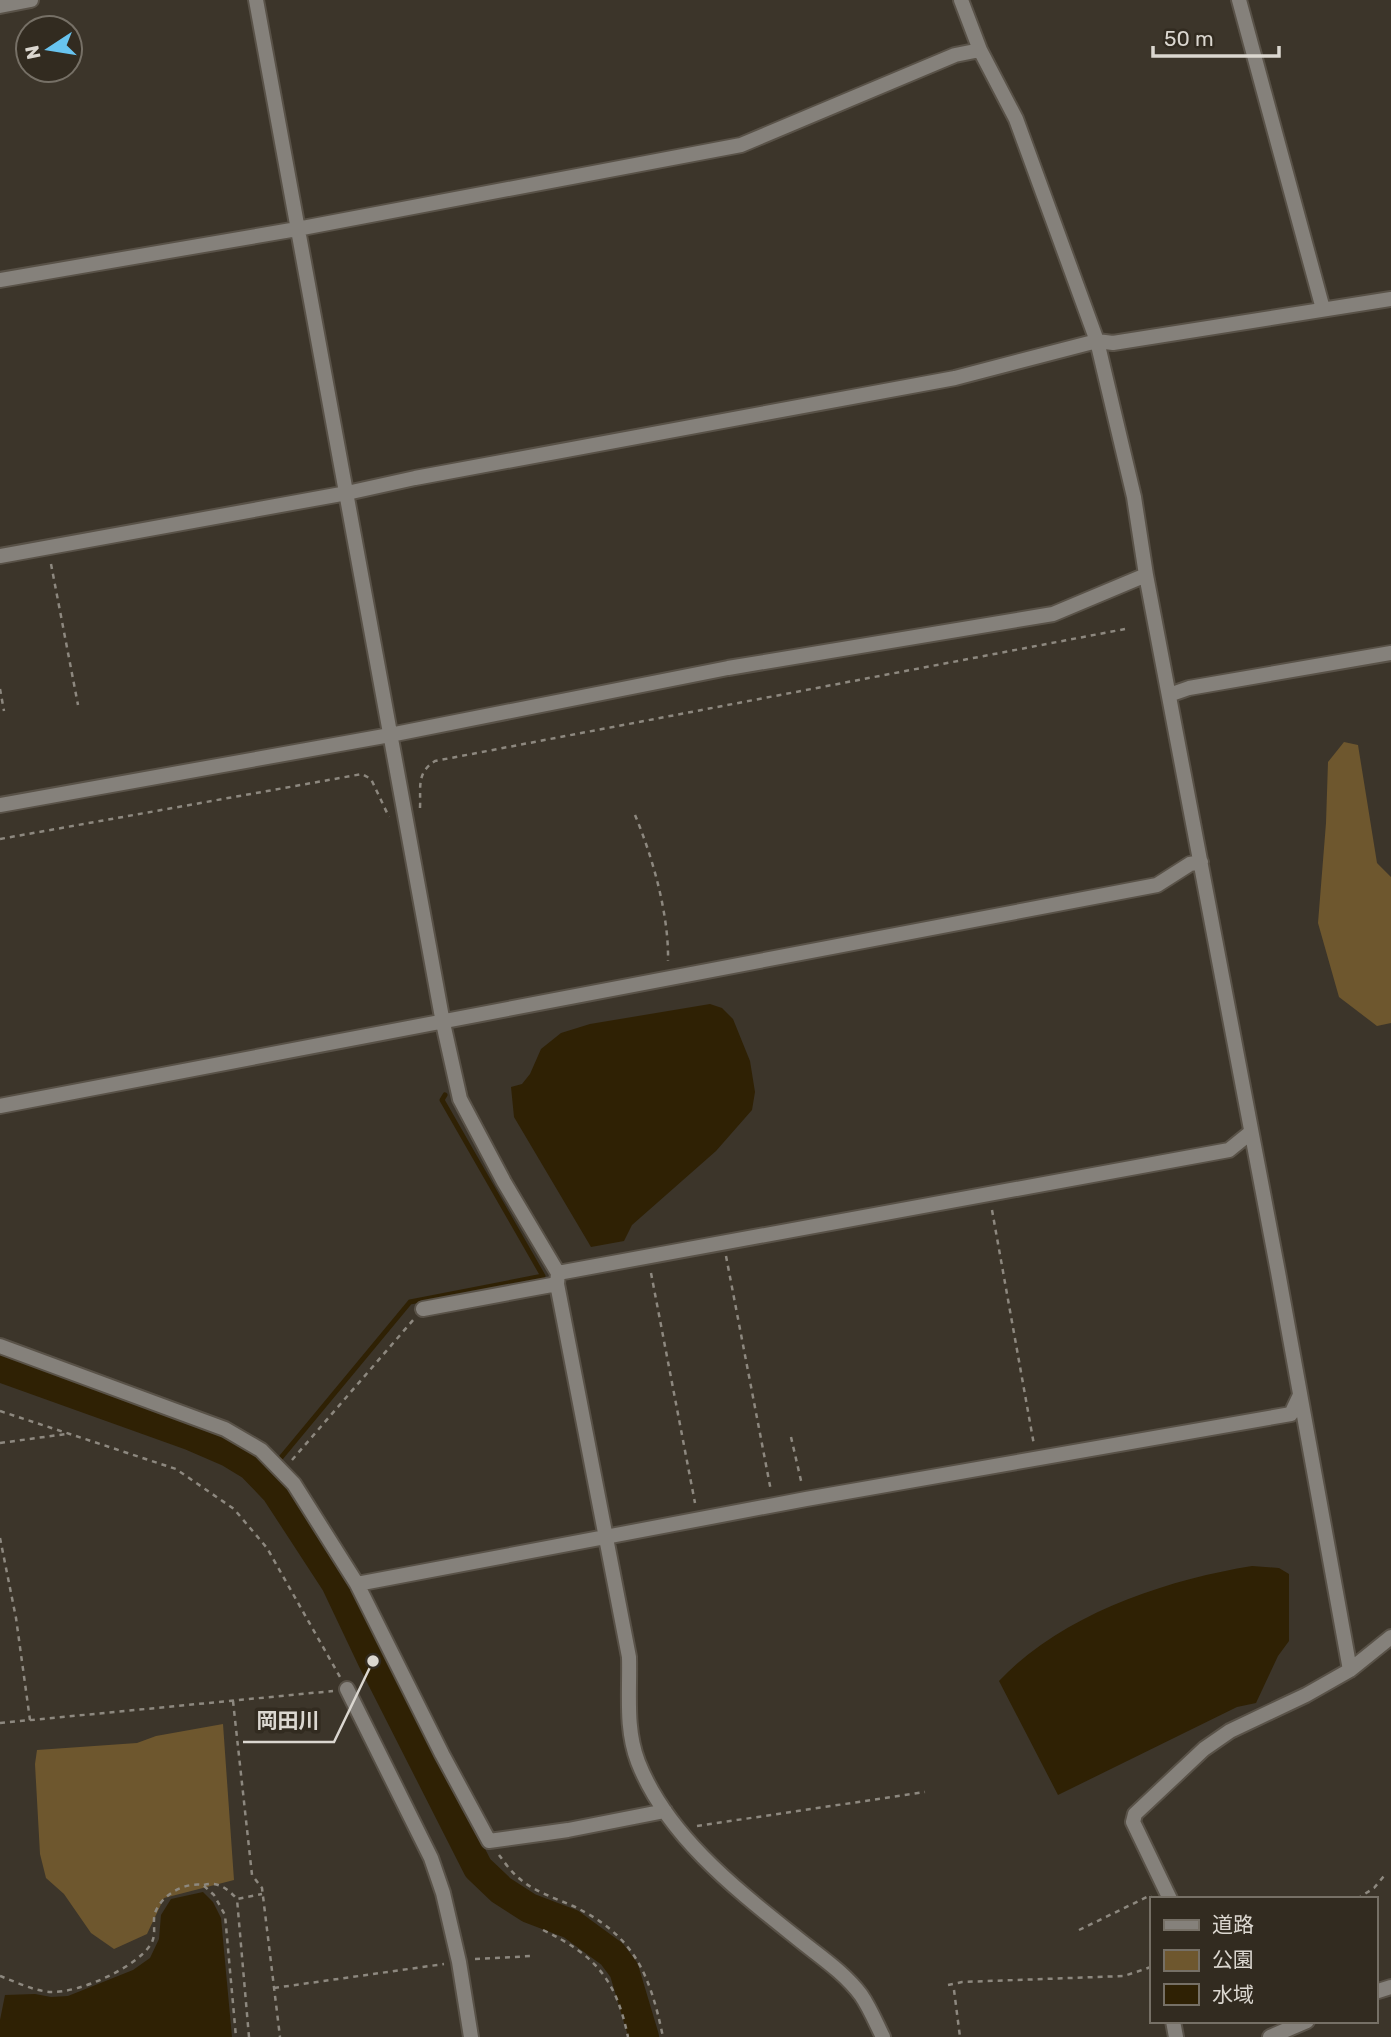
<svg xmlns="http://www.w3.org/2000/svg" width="1391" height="2037" viewBox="0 0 1391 2037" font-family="Rubik,'Noto Sans JP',sans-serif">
<rect width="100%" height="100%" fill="#3c352a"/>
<path fill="#6e572e" d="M1344 742 1358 745 1377 863 1391 877V1023L1377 1026 1339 997 1318 923 1326 823 1328 762Z
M223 1724 234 1880 164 1898 147 1934 114 1949 91 1933 64 1894 46 1878 40 1854 35 1764 37 1750 137 1743 156 1736Z"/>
<path fill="#2f2104" d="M710 1004 722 1008 733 1019 750 1061 755 1092 752 1110 716 1151 632 1225 624 1241 591 1247 514 1117 511 1087 522 1084 530 1074 541 1049 561 1033 590 1024Z
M1252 1566 1279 1568 1289 1574V1641L1278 1656 1256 1703 1237 1707 1058 1795 999 1681C1061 1615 1165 1580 1252 1566Z
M203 1892 213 1902 221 1918 232 2037H0V2020L5 1995 35 1994 51 1997 68 1996 133 1970 150 1958 159 1939 161 1915 171 1899Z"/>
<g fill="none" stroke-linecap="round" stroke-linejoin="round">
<path stroke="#2f2104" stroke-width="5" d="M263 1476 279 1460 410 1302 543 1276 442 1100 445 1095"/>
<path stroke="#2f2104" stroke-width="30" d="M0 1367 192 1436 229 1452 252 1466 276 1491 336 1583 373 1661 478 1868 501 1890 529 1908 571 1924 612 1954 624 1970 644 2037"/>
<g stroke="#595248" stroke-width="18">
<path id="minor" d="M256 0 443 1023 460 1099 504 1182 558 1273 557 1284 629 1657C630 1693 625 1728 638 1762 667 1836 737 1890 797 1938 819 1956 844 1972 861 1995 870 2008 876 2023 883 2037
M961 0 980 50 1016 119 1097 341 1134 497 1146 575 1278 1272 1350 1670
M1239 0 1323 309
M0 280 297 229 741 145 955 55 980 50
M0 556 347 493 415 478 955 378 1097 341 1113 343 1391 299
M1169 695 1189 688 1391 653
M0 805 390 735 728 668 1053 614 1146 575
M0 1106 1157 885 1190 864 1201 862
M558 1273 1229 1150 1250 1133
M423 1309 557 1284
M0 1346 225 1429 261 1450 294 1484 357 1584 442 1754 489 1841 568 1830 665 1811
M357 1584 806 1499 1291 1414 1300 1395
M347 1689 431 1858 443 1893 459 1962 471 2037
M1170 1899 1133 1822 1135 1814 1204 1749 1230 1731 1306 1695 1350 1670 1391 1637
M1375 1992 1391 1987
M1173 2021 1176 2037
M1270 2037 1307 2021"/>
</g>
<g stroke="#595248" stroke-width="18">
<path id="tertiary" d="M0 6 31 0"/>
</g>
<path stroke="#8d887f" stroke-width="2.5" stroke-dasharray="5 5" stroke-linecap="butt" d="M51 564 78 705
M0 689 4 711
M420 808C421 787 416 773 435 761L1125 629
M635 815C653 858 669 915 668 961
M0 839 362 774 371 779 389 817
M992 1210 1034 1445
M726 1256 771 1491
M651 1273 695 1503
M0 1411 176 1469 234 1509 267 1548 340 1677
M791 1437 802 1485
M0 1443 66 1434
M292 1460 414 1319
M0 1538 16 1618 30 1720
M233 1701 252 1875 262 1888 280 2037
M0 1723 333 1691
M697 1826 925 1792
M499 1855C505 1863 512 1873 520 1879 535 1892 555 1898 573 1906 634 1935 650 1974 663 2037
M204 1885C218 1881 228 1889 237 1899
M1357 1899 1374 1888 1384 1876
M543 1930C595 1955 616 1979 628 2037
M1079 1930 1151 1895
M475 1959 532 1956
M0 1976C16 1982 34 1991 51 1992 79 1993 136 1968 151 1944 157 1934 152 1923 155 1913 162 1894 185 1882 203 1885L214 1895 225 1915 236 2037
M948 1985 962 1982 1124 1976 1151 1967
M274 1988 444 1964
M954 1990 960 2037
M249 2037 237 1899 262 1894"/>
<use href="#minor" stroke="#85817b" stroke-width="14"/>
<use href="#tertiary" stroke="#85817b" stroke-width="14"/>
</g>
<path fill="none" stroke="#dbd7d0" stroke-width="2.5" d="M373 1661L334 1742H243"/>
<circle fill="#dbd7d0" stroke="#322b20" stroke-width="2.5" cx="373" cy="1661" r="7"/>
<g font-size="21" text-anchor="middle" font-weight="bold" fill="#dbd7d0" stroke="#322b20" stroke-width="7" stroke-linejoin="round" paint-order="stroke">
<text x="288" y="1728">岡田川</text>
</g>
<rect x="1150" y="1897" width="228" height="126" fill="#322b20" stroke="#767066" stroke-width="2"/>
<rect x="1164" y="1920" width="35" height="10" fill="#85817b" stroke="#767066" stroke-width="2"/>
<text x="1212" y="1932" font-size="21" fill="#dbd7d0">道路</text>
<rect x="1164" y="1950" width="35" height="21" fill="#6e572e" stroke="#767066" stroke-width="2"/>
<text x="1212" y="1967" font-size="21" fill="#dbd7d0">公園</text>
<rect x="1164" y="1984" width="35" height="21" fill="#2f2104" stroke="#767066" stroke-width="2"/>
<text x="1212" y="2002" font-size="21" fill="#dbd7d0">水域</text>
<g transform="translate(49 49) rotate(258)"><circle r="33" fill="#322b20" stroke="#767066" stroke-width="2"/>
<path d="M0-5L12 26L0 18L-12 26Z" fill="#68c4f0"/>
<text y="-10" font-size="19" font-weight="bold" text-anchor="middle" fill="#dbd7d0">N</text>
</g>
<path d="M1153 46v10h126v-10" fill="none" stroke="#dbd7d0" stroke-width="3.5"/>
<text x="1164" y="46" font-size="21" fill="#dbd7d0" stroke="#322b20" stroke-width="5" paint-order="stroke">50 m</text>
</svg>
